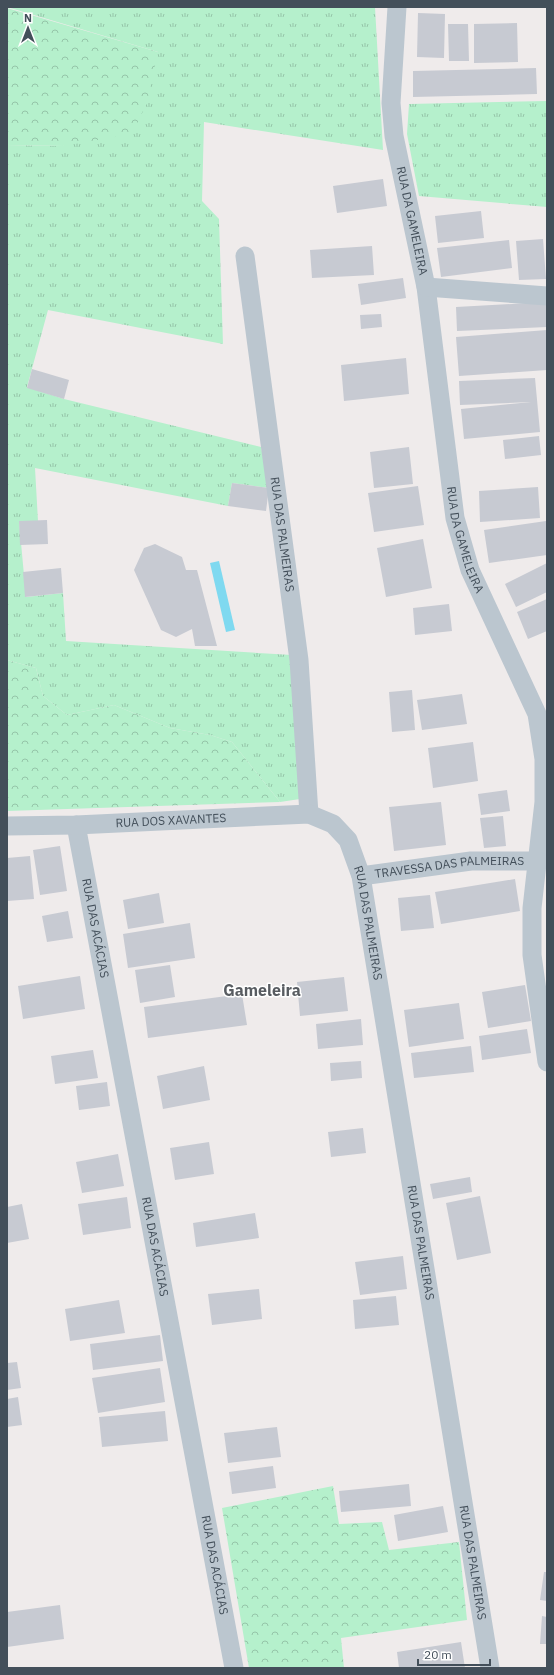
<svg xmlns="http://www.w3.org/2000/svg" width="554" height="1675" viewBox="0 0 554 1675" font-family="'IBM Plex Sans',sans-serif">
<defs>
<pattern id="grass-tufts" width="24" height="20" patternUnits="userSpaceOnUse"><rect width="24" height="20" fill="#b5f0cc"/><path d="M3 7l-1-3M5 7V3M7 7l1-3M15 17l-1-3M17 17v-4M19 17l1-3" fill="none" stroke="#95c5a9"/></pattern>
<pattern id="forest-crowns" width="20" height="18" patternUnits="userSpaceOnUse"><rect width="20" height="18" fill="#b5f0cc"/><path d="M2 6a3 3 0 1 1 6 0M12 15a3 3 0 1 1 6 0" fill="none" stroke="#95c5a9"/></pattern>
</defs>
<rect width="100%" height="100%" fill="#efebeb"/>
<path fill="url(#grass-tufts)" d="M7 7H375L383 150 204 122 202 201 219 219 223 344 48 310 27 387 64 399 261 447 269 488 232 483 228 506 35 468 38 521H19L26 597 63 593 66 641 292 655 300 799 280 802 232 742 210 735 170 728 114 705 67 715 43 696 36 668 7 660V145L63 146 158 52Z
M547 101V207L419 196 407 134 409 104Z"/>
<path fill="url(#forest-crowns)" d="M7 8 158 52 147 103 132 134 63 146 7 145Z
M7 660 36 668 43 696 67 715 114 705 170 728 210 735 232 742 280 802 7 811Z
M333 1486 339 1524 382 1522 389 1550 459 1542 467 1620 341 1638 344 1668H249L222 1508Z"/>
<path fill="#7fd9f0" d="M219 561 235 630 226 632 210 563Z"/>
<path fill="#c7cad2" d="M418 13 445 14 444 58 417 57Z
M517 23 518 62 474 63V24Z
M448 24H468L469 61H449Z
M536 68 537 94 413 97V71Z
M383 179 387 206 337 213 333 186Z
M481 211 484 238 438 243 435 216Z
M543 239 546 279 519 280 516 241Z
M509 240 512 268 441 277 437 248Z
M372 246 374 275 312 278 310 250Z
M403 278 406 298 361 305 358 284Z
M547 302V327L457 331 456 307Z
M381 314 382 327 361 329 360 315Z
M547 330V370L459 376 456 337Z
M406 358 409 394 344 401 341 365Z
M32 369 69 380 64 399 27 388Z
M535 378 540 432 464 439 461 409 531 402 460 405 459 381Z
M539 436 541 455 505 459 503 440Z
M409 447 413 484 374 488 370 452Z
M232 483 269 488 266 511 228 506Z
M418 486 424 525 374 532 368 493Z
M538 487 540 518 480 522 479 491Z
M47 520 48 544 20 545 19 521Z
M546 521 547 555 489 563 484 530Z
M423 539 432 588 386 597 377 548Z
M155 544 182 557 186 570H197L217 646H195L192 629 176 637 161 630 134 570 144 548Z
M547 563V592L516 607 505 584Z
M61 568 63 593 25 597 23 572Z
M547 599V631L528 639 517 612Z
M449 604 452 631 415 635 413 608Z
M412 690 415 730 392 732 389 692Z
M462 694 467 724 422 730 417 700Z
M473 742 478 781 433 788 428 748Z
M507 790 510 811 481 815 478 794Z
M441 802 446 845 394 851 389 807Z
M503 816 506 846 484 848 480 818Z
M60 846 67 891 40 895 33 850Z
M30 856 34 899 7 901V858Z
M515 879 520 911 441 924 435 892Z
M159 893 164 923 128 929 123 900Z
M430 895 434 928 401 931 398 898Z
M68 911 73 938 47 942 42 916Z
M190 923 195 958 128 968 123 934Z
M170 965 175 997 140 1003 135 970Z
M80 976 85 1009 23 1019 18 986Z
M344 977 348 1011 300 1016 297 982Z
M525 985 531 1021 488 1028 482 992Z
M242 994 247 1025 148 1038 144 1007Z
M459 1003 464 1039 409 1047 404 1010Z
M361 1019 363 1045 318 1049 316 1024Z
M527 1029 531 1053 482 1060 479 1036Z
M471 1046 474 1072 414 1078 411 1053Z
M93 1050 98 1078 55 1084 51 1056Z
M361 1061 362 1078 331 1081 330 1063Z
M204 1066 210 1100 163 1109 157 1076Z
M107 1082 110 1106 79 1110 76 1086Z
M363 1128 366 1153 331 1157 328 1132Z
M209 1142 214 1174 175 1180 170 1148Z
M118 1154 124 1186 82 1193 76 1162Z
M470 1177 472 1192 433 1199 430 1184Z
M480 1196 491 1253 457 1260 446 1203Z
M127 1197 131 1228 83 1235 78 1204Z
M22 1204 29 1239 7 1243V1207Z
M255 1213 259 1238 196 1247 193 1223Z
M403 1256 407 1289 360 1295 355 1262Z
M259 1289 262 1319 212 1325 208 1294Z
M396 1296 399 1325 355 1329 353 1300Z
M119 1300 125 1333 70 1341 65 1309Z
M160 1335 163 1361 93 1370 90 1344Z
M17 1362 21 1388 7 1390V1363Z
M160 1368 165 1402 98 1413 92 1378Z
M18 1397 22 1425 7 1427V1399Z
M165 1411 168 1441 102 1447 99 1417Z
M277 1427 281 1457 228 1463 224 1433Z
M273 1466 276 1488 232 1494 229 1472Z
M409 1484 411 1506 341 1512 339 1491Z
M443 1506 448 1532 398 1541 394 1515Z
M544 1572H547V1601L540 1600Z
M60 1605 64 1639 7 1647V1612Z
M542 1616 547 1617V1644H540Z
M461 1642 465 1668H399L397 1652Z"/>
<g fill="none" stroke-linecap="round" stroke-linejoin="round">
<g stroke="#bbc6cf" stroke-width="19">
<path id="s1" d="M397 7 391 103 394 136 426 287 455 518 470 570 537 714 544 759V802L532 908V955L547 1062"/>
<path id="s2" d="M245 256 299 660 309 814"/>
<path d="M426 287 547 296"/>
<path id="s3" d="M76 825 234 1668"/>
<path id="s4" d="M7 826 76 825 309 814 333 824 348 840 361 876 490 1668"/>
<path id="s5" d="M361 876 471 861H538"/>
</g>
</g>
<g text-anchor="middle" stroke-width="3" stroke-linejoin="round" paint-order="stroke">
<g font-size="12" fill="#434f5a" stroke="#fff">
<text dy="4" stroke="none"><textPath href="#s1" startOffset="216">RUA DA GAMELEIRA</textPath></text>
<text dy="4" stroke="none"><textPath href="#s2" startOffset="281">RUA DAS PALMEIRAS</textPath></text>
<text dy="4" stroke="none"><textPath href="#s1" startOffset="540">RUA DA GAMELEIRA</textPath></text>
<text dy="4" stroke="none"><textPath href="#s4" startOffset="164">RUA DOS XAVANTES</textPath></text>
<text dy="4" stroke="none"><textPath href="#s5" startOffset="89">TRAVESSA DAS PALMEIRAS</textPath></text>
<text dy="4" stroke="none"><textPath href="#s4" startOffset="436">RUA DAS PALMEIRAS</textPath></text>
<text dy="4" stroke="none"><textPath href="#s3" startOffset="105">RUA DAS ACÁCIAS</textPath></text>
<text dy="4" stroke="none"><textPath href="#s4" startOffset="760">RUA DAS PALMEIRAS</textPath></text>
<text dy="4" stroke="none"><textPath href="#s3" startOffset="429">RUA DAS ACÁCIAS</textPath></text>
<text dy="4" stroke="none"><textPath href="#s4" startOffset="1084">RUA DAS PALMEIRAS</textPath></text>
<text dy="4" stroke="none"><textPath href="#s3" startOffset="753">RUA DAS ACÁCIAS</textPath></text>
</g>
<g font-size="16" font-weight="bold" fill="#585c61" stroke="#fff">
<text x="262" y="996">Gameleira</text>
</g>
</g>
<rect width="554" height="1675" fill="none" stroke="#434f5a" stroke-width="16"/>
<g transform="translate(28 28)" stroke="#ffffff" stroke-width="3" paint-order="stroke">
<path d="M0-3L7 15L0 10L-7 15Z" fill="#434f5a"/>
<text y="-6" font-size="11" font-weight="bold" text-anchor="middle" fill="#434f5a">N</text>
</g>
<path d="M418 1659v6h72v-6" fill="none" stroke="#434f5a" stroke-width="2"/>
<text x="424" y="1659" font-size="12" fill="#434f5a" stroke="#ffffff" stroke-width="3" paint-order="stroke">20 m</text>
</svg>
